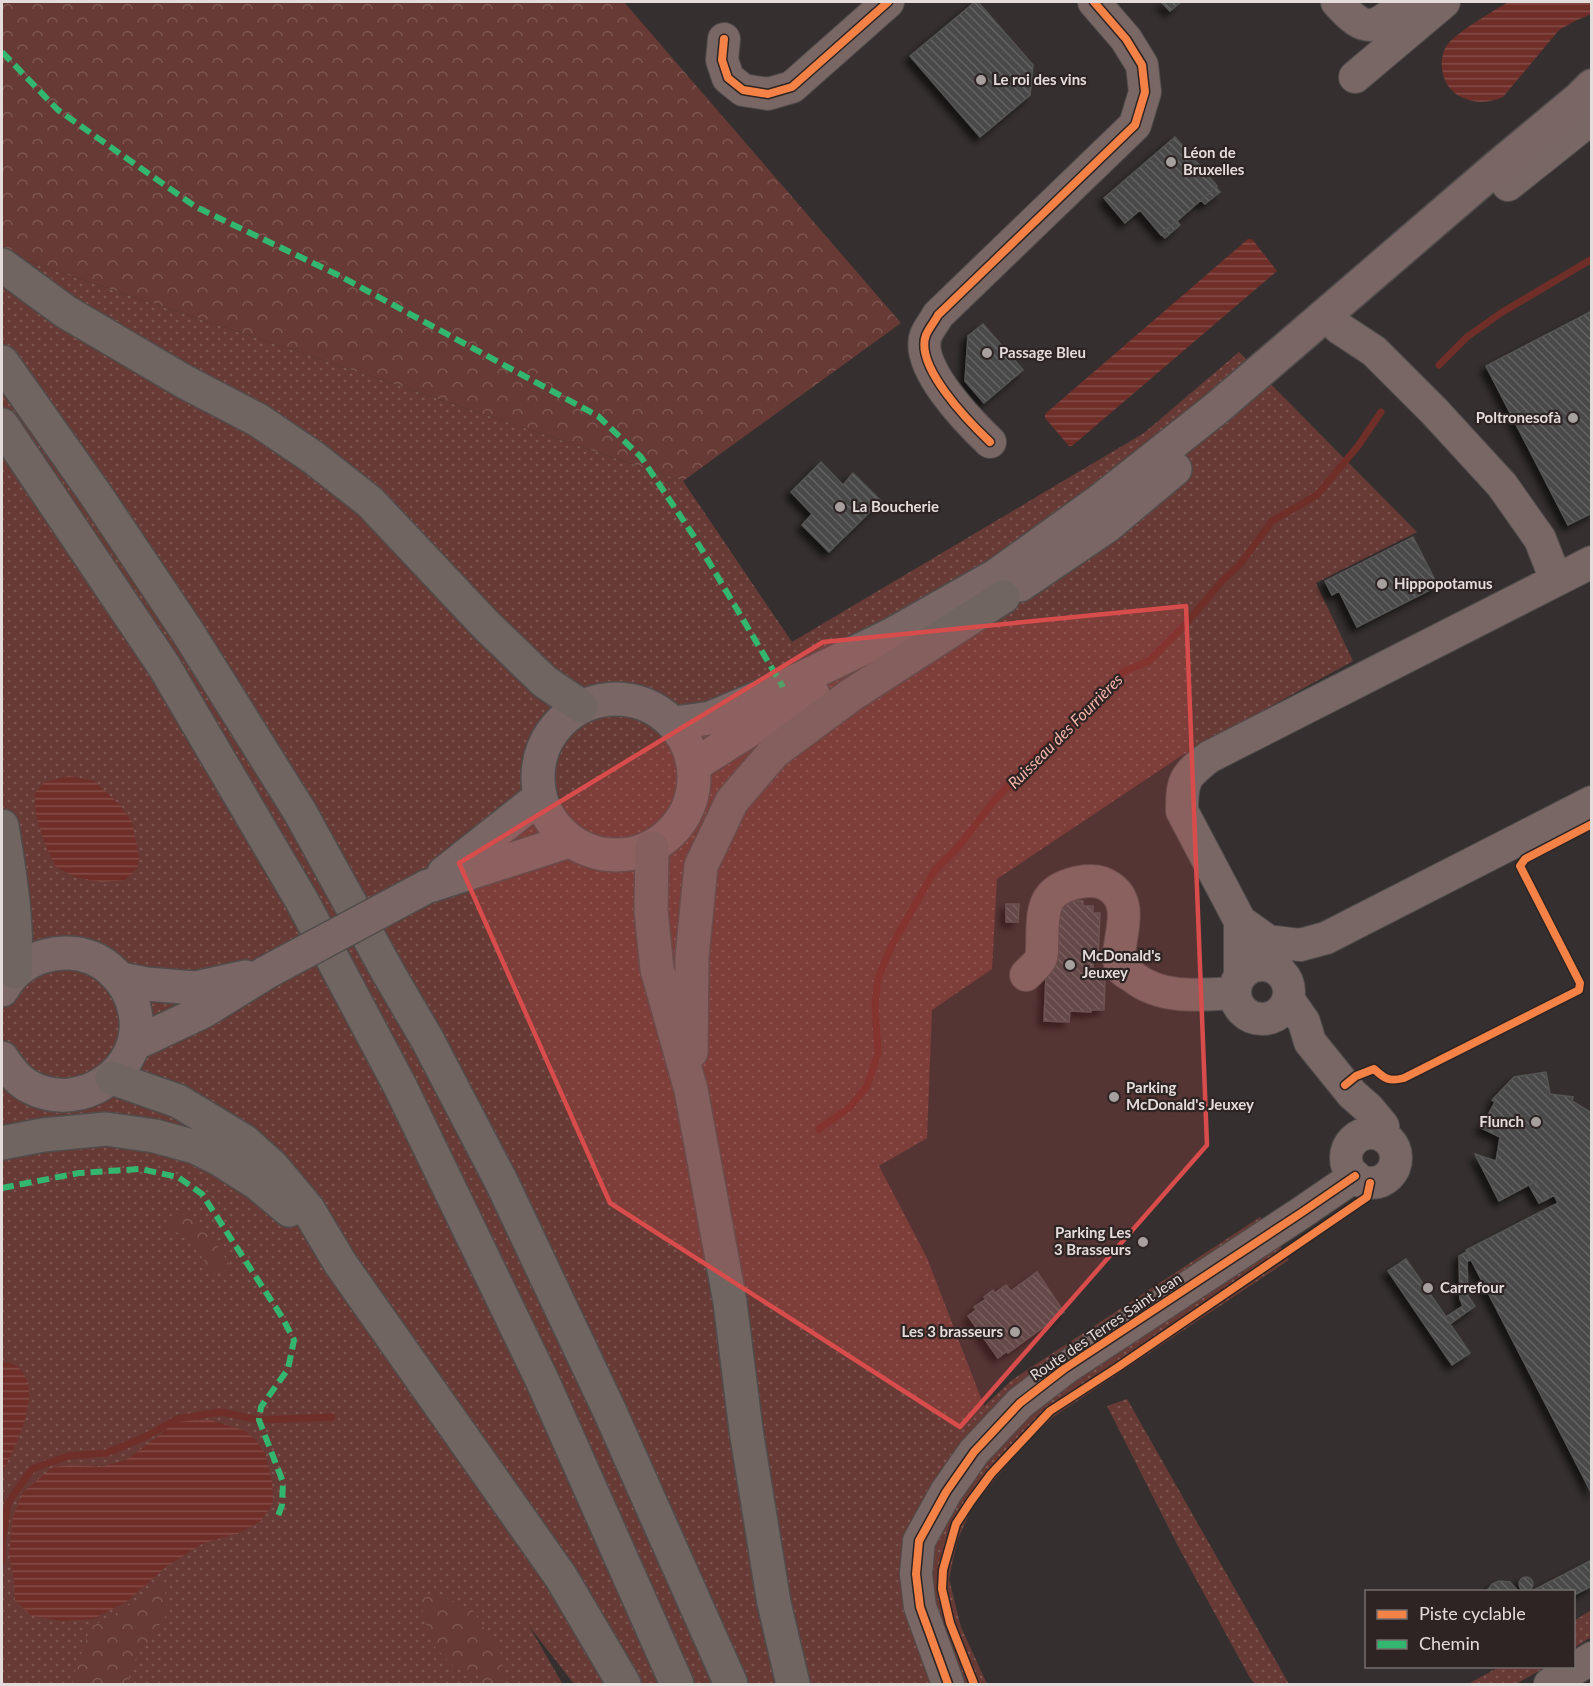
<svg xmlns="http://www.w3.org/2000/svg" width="1593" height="1686" viewBox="0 0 1593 1686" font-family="Lato,sans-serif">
<defs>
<pattern id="grass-dots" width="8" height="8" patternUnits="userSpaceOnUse" patternTransform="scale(1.5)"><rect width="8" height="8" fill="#673a35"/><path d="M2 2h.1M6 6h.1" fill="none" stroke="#7d5652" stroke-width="1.8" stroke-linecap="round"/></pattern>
<pattern id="forest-crowns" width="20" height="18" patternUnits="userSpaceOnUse" patternTransform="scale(1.5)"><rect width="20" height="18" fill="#673a35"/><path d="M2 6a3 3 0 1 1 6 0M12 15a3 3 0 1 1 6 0" fill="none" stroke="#7d5652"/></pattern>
<pattern id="water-rules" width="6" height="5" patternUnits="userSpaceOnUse" patternTransform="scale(1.5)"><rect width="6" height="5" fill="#702e29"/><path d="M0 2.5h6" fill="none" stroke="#844c47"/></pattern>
<pattern id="building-back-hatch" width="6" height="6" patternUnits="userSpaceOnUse" patternTransform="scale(1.5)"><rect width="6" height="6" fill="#4a4949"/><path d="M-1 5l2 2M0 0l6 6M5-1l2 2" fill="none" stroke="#646363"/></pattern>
<filter id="shadow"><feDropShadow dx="-5.5" dy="5.5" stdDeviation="3" flood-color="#0009"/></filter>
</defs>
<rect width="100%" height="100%" fill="#35302f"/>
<path fill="url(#grass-dots)" d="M30 262 683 481 792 642 1144 433 1239 352 1417 532 1316 583 1353 661 1181 756 997 879 992 969 932 1010 927 1138 879 1166 927 1258 984 1406 1012 1380 1260 1217 1289 1260 1053 1417 1023 1446 973 1505 957 1541 949 1579 961 1627 987 1684H574L529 1626 562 1683 569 1684H2V276Z
M1127 1399 1289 1684H1255L1250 1678 1179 1548 1107 1406Z
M1591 1610V1637L1574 1648V1621Z
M1499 1667V1666L1546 1667 1516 1684H1468Z"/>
<path fill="url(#forest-crowns)" d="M2 2H624L901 323 683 481 30 262 2 276Z
M173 1209 203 1224 232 1268 213 1274 193 1244 169 1227Z
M164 1577 167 1614 128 1670 130 1684H71L90 1628 146 1595Z
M434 1592 473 1611 503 1657 502 1684H482L478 1675 454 1667 432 1644 419 1598Z"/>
<path fill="url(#water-rules)" d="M1508 2H1591V14L1575 21 1559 30 1503 97C1478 109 1444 98 1442 68 1441 61 1443 51 1447 45 1457 32 1492 12 1508 2Z
M1248 239H1252L1277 271 1072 446H1069L1045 418V414Z
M70 776 94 781 119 804 132 822 139 857 137 869 125 880 101 882 75 877 56 867 46 847 36 816 35 793 44 782Z
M2 1362C6 1362 12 1363 15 1365 48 1387 14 1448 2 1474Z
M177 1419 210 1420 244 1430 255 1439 265 1453 272 1480 273 1503 261 1521 241 1532 202 1544 166 1567 126 1602 93 1619 61 1621 32 1616 15 1601 14 1580 9 1554 13 1517 23 1492 53 1467 72 1465 100 1467 126 1460 156 1438Z"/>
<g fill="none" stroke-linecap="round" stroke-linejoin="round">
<path stroke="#702e29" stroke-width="7" d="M1439 365 1467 337 1501 313 1592 259
M819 1129 850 1107 867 1086 878 1053 875 1006 878 978 892 945 935 870 960 845 993 802 1037 755 1086 712 1123 672 1149 661 1183 627 1222 581 1241 563 1272 521 1317 495 1358 446 1381 412
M2 1561V1544L8 1503 32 1469 68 1456 106 1453 143 1438 177 1419 221 1412 259 1420 332 1417"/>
</g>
<path fill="url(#building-back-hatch)" stroke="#545453" stroke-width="1.5" filter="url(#shadow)" d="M975 2H978L1033 65 1030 95 980 137 910 56Z
M1161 2H1181L1170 11Z
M1175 137 1217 186 1161 235 1140 210 1125 223 1104 198Z
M1216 187 1220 192 1205 204 1201 200Z
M1177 221 1180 225 1165 238 1161 234Z
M1592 311V513L1568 525 1486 366Z
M983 324 1023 370 984 403 965 381 968 336Z
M821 462 843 485 853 473 881 501 829 552 802 525 812 514 791 492Z
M1413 537 1438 586 1357 627 1339 591 1332 595 1325 581Z
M1057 900 1083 901V906H1093V913H1100L1098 961H1093V978L1105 979 1104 1010H1091V1012L1070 1011 1069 1022 1044 1021 1049 911Z
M1006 904H1019L1018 922H1006Z
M1546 1072 1550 1094 1573 1097 1572 1101 1590 1112 1592 1111V1494L1466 1250 1558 1203 1554 1195 1546 1200 1536 1181 1499 1201 1475 1154 1496 1161 1500 1137 1481 1128 1495 1102 1492 1100 1514 1077Z
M1536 1181 1546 1200 1539 1203 1529 1185Z
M1466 1252 1470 1260 1467 1262 1468 1296 1475 1306 1450 1324 1470 1353 1452 1365 1388 1271 1406 1259 1446 1317 1463 1306 1460 1299 1459 1256Z
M1037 1272 1064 1312 1008 1353 974 1307 986 1299 984 1297 993 1290 995 1293 1006 1285 1011 1291Z
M976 1310 1007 1351 998 1358 968 1316Z
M1592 1560V1586L1574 1595V1592H1530Z
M1519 1584a7 7 0 1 1 14 0a7 7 0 1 1-14 0Z
M1499 1581 1510 1582 1519 1592H1486L1492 1584Z"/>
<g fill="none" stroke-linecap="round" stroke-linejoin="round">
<g stroke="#504c4b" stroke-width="34">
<path id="minor" d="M1337 2C1367 36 1375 29 1406 2
M724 39 722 60 728 78 743 90 768 94 792 87 888 2
M1355 77 1444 2
M1508 185 1592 118
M1339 328 1374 351 1434 411 1502 485 1540 539 1556 580
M990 442C969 422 914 366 926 335 929 328 935 321 938 315L1135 125 1145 92 1142 65 1126 39 1094 2
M1240 921 1268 941 1300 945 1326 938 1592 802
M1235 992a27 27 0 1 1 54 0a27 27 0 1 1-54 0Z
M1026 975C1030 970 1039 964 1041 958 1042 955 1042 952 1042 949 1043 933 1040 909 1051 896 1059 887 1069 884 1080 882 1091 880 1101 880 1110 887 1140 907 1110 951 1122 969 1124 972 1130 975 1133 977 1162 1000 1201 995 1235 993
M1240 975V921L1182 811C1182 779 1185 776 1209 757L1592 562
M1288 999 1304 1022 1310 1042 1352 1094 1368 1108 1383 1126 1384 1136
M1346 1158a25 25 0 1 1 50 0a25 25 0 1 1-50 0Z
M948 1684 920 1607 916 1574 919 1541 946 1492 974 1452 1020 1403 1064 1369 1301 1213 1355 1176
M1550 1684 1592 1658"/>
</g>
<g stroke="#504c4b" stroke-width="36">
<path id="major" d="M1020 585 1107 526 1175 469
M538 777a78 78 0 1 1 156 0a78 78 0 1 1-156 0Z
M675 723 711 718 783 687 891 635 997 575 1101 500 1217 408 1496 168 1580 98 1592 86
M694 765 761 723 813 694
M444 873 540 797
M426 887 569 841
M121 979 146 984 195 988 245 977
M2 990C15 966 38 954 65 953 83 952 102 960 114 973 126 984 132 997 135 1012 146 1070 81 1114 30 1087 18 1081 9 1069 2 1058
M134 1044 204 1011 267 972"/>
</g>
<g stroke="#504c4b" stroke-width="36">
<path id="highway" d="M2 265 66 312 185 382 258 420 314 458 370 502 485 624 545 682 581 706
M2 362 96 495 187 631 300 812 389 974 427 1039 502 1183 611 1414 731 1684
M2 425 164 666 302 901 400 1086 543 1382 677 1684
M2 826C10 875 18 923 15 972
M652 848 651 911 657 969 691 1090 730 1302 746 1430 774 1603 793 1684
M691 1052 692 957 701 866 732 801 774 752 851 695 1003 597
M112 1078 178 1101 244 1141 272 1166 308 1209 340 1263 561 1577 624 1684
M2 1143 43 1135 106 1129 155 1136 195 1147 221 1160 257 1183 289 1210"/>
</g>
<use href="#minor" stroke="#786765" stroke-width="32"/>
<use href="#major" stroke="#7a6765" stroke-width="33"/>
<use href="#highway" stroke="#716562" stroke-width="33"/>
<g stroke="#504c4b" stroke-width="36" stroke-linecap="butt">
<path id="major-bridge" d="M267 972 426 887"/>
</g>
<use href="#major-bridge" stroke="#7a6765" stroke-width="33"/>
<path stroke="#33b770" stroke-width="6" stroke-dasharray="12 6" stroke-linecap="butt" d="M2 52 58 110 196 207 338 275 598 416 641 457 693 535 783 687
M2 1188 79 1173 140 1169 178 1177 202 1194 282 1317 294 1340 288 1369 261 1407 259 1420 283 1482 282 1505 277 1519"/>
<g stroke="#2d2423" stroke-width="11">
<path id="cycleway" d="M724 39 722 60 728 78 743 90 768 94 792 87 888 2
M990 442C969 422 914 366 926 335 929 328 935 321 938 315L1135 125 1145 92 1142 65 1126 39 1094 2
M1345 1085 1356 1076 1374 1069C1385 1079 1389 1082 1404 1078L1579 990 1580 983 1520 866 1525 859 1592 824
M948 1684 920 1607 916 1574 919 1541 946 1492 974 1452 1020 1403 1064 1369 1301 1213 1355 1176
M974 1684 950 1623 942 1589 943 1570 956 1524 971 1501 991 1474 1050 1411 1118 1367 1367 1197 1370 1183"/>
</g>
<use href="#cycleway" stroke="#f48246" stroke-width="8"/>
</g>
<path fill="#d94c4c" fill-opacity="0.2" stroke="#d94c4c" stroke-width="4.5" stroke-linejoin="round" d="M1186 606 1207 1145 960 1427 610 1203 459 863 823 642Z"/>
<g fill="#a6a09f" stroke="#2d2423" stroke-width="2">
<circle cx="981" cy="80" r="6"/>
<circle cx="1171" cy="162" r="6"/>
<circle cx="987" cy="353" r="6"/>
<circle cx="1573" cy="418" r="6"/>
<circle cx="840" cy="507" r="6"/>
<circle cx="1382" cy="584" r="6"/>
<circle cx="1070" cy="965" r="6"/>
<circle cx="1114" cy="1097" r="6"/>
<circle cx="1536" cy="1122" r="6"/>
<circle cx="1143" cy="1242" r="6"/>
<circle cx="1428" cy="1288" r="6"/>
<circle cx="1015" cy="1332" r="6"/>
</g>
<g text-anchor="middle" stroke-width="4.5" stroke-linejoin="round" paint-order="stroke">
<g font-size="15" font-weight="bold" fill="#e3dcdb" stroke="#2d2423" text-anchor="start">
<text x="993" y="85">Le roi des vins</text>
<text x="1183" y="158">Léon de<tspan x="1183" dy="17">Bruxelles</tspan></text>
<text x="999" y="358">Passage Bleu</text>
<text x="1561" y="423" text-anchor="end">Poltronesofà</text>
<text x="852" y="512">La Boucherie</text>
<text x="1394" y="589">Hippopotamus</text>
<text x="1082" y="961">McDonald's<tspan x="1082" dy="17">Jeuxey</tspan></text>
<text x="1126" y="1093">Parking<tspan x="1126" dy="17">McDonald's Jeuxey</tspan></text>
<text x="1524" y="1127" text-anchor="end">Flunch</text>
<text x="1131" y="1238" text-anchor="end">Parking Les<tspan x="1131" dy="17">3 Brasseurs</tspan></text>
<text x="1440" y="1293">Carrefour</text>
<text x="1003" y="1337" text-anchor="end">Les 3 brasseurs</text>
</g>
<g font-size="15" fill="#e3dcdb" stroke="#2d2423">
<text transform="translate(1106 1327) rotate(-34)" y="5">Route des Terres Saint Jean</text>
</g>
<g font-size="16" font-style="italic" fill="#f8b5ac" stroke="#2d2423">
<text transform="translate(1065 731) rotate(-45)" y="6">Ruisseau des Fourrières</text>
</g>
</g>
<rect width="1593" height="1686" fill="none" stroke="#e3dcdb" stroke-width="6"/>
<rect x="1365" y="1590" width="210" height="78" fill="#2d2423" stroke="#766e6d" stroke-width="1.5"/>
<rect x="1377" y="1610" width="30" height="9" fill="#f48246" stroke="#766e6d" stroke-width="1.5"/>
<text x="1419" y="1620" font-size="18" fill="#e3dcdb">Piste cyclable</text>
<rect x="1377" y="1640" width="30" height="9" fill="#33b770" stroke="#766e6d" stroke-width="1.5"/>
<text x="1419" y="1650" font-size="18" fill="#e3dcdb">Chemin</text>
</svg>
